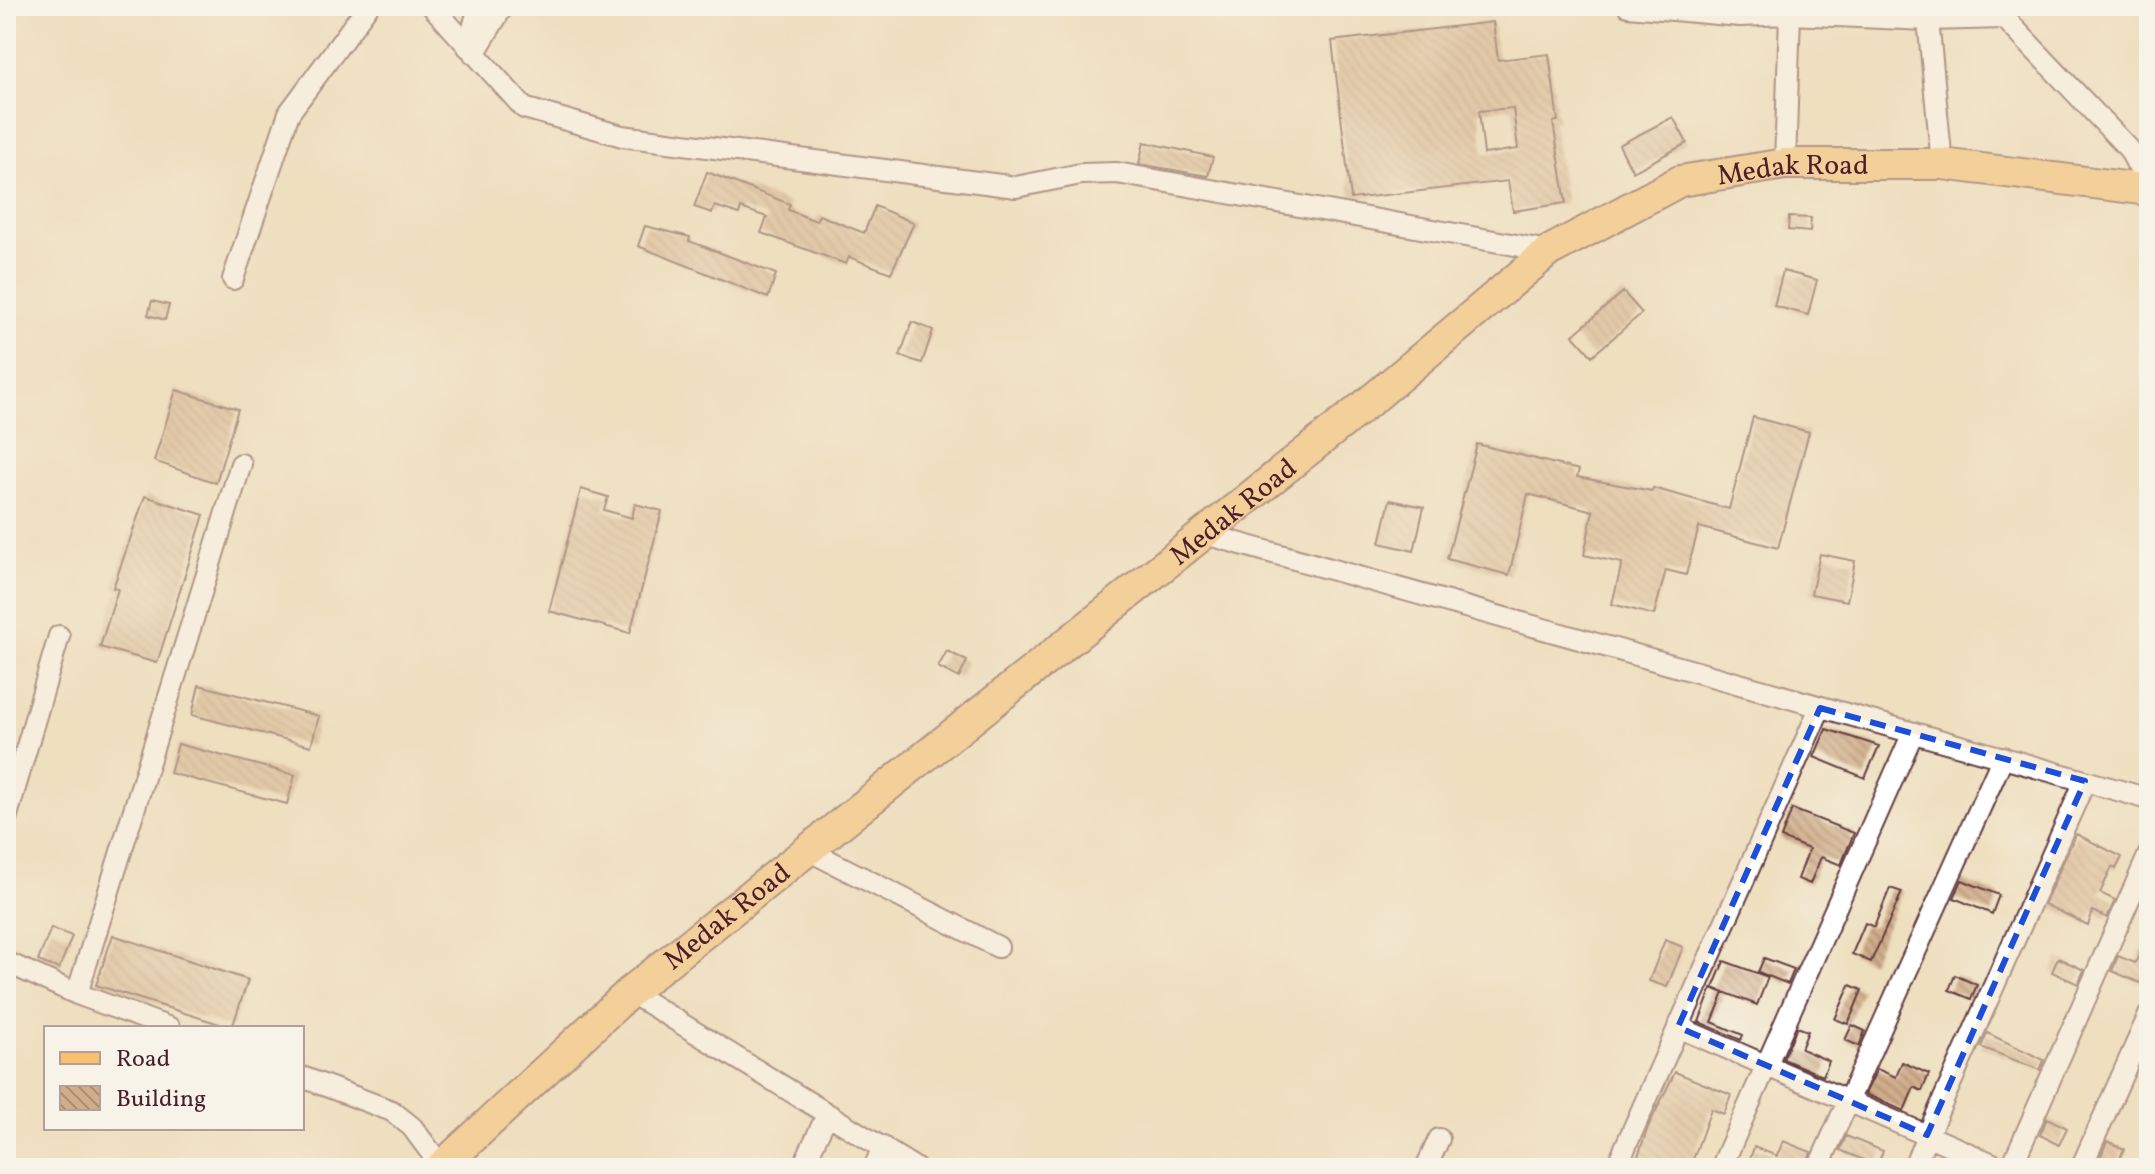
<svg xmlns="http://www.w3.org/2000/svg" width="2155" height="1174" viewBox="0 0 2155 1174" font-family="Vollkorn,serif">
<defs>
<pattern id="building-back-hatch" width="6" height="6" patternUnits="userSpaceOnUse" patternTransform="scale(2)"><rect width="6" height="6" fill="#d1ae8a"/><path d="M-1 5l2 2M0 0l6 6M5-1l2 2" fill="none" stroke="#ac8d71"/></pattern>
</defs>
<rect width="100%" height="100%" fill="#f7f3e8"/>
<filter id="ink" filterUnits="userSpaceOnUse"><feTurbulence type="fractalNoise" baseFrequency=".0125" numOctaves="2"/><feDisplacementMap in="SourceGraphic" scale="16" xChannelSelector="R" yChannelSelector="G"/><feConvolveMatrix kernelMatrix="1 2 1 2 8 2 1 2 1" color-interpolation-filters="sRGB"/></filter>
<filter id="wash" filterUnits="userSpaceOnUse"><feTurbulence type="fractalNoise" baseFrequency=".006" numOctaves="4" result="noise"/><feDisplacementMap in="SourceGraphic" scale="32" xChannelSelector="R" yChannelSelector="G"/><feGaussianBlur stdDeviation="1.8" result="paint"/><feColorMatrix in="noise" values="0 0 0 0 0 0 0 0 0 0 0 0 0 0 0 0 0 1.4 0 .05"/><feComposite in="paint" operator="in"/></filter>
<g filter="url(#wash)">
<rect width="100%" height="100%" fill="#eedfbf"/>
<g id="blocks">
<path fill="url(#building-back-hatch)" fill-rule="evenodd" d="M1493 22 1498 60 1549 54 1558 121 1553 122 1566 203 1513 211 1508 181 1351 199 1332 41ZM1513 108 1518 149 1484 154 1479 111Z
M1673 117 1687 143 1633 172 1619 145Z
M1144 142 1213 157 1208 176 1139 164Z
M707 172 790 204 788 210 816 221 819 215 864 233 875 206 914 223 891 273 849 257 846 264 761 233 767 217 741 208 739 214 715 206 712 213 694 207Z
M1789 217 1811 218 1810 232 1788 230Z
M645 226 690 237 689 241 776 274 768 298 638 246Z
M1783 271 1817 280 1808 315 1774 306Z
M1623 292 1642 313 1592 356 1573 335Z
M152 301 169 305 165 320 148 315Z
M912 322 933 330 922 363 900 356Z
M176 390 238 409 216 483 154 461Z
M1753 417 1809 432 1778 548 1699 527 1686 575 1666 570 1654 615 1612 604 1622 563 1584 555 1593 511 1528 494 1509 575 1447 559 1477 444 1579 470 1577 477 1652 491 1653 488 1729 509Z
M581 489 608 497 604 510 632 518 635 504 662 511 630 633 549 611Z
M145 496 204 515 157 663 100 647 118 589 113 588Z
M1390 500 1424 507 1414 551 1380 543Z
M1820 554 1855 561 1847 601 1811 594Z
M947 651 967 661 959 678 938 667Z
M199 685 319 716 311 746 192 715Z
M1826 729 1879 746 1865 778 1814 757Z
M178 744 295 775 287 804 170 773Z
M1792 809 1854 833 1841 865 1821 857 1810 884 1798 879 1809 849 1781 838Z
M2076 834 2122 857 2116 869 2112 867 2100 893 2115 900 2107 918 2093 911 2088 925 2044 904Z
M1962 880 1999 895 1992 914 1954 898Z
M1890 888 1902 892 1871 962 1852 954 1865 923 1874 927Z
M51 928 72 936 59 969 38 961Z
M113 935 248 980 232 1028 96 985Z
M2149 935V965L2140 983 2112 971 2118 956 2135 963Z
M1665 940 1683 947 1667 987 1649 981Z
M1764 958 1794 969 1788 984 1758 972Z
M2058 958 2084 970 2078 984 2052 972Z
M1724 961 1768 977 1757 1005 1713 988Z
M1955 975 1977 985 1971 999 1949 990Z
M1850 985 1862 990 1848 1024 1835 1019Z
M1712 988 1724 993 1712 1022 1743 1035 1741 1040 1699 1022Z
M1852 1025 1865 1031 1859 1046 1845 1040Z
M1797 1027 1808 1031 1801 1049 1829 1061 1823 1076 1783 1059Z
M1987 1033 2044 1060 2040 1070 1981 1047Z
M1902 1062 1929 1074 1922 1091 1914 1087 1904 1111 1865 1094 1877 1069 1896 1077Z
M1675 1072 1731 1095 1724 1114 1711 1109 1690 1168H1634L1648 1127Z
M2047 1118 2067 1128 2059 1145 2040 1135Z
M1846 1136 1883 1151 1877 1166 1840 1150Z
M1783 1141 1811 1152 1805 1168H1772L1750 1159 1754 1147 1777 1156Z
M2107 1141 2124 1149 2115 1168 2099 1160Z"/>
</g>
</g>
<g filter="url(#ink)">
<use href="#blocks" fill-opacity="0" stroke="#633c41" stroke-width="2"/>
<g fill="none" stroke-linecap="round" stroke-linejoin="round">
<g stroke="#633c41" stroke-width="24">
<path id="minor" d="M432 6 524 108 622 136 1016 187 1081 174 1117 173 1549 251
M1628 6 1740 16 1790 14V6
M1996 9 2129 149 2149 187
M1928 20 1942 164
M468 47 479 6
M474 54 503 6
M1785 164 1790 14 1928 20 2005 18
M233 279 289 113 368 6
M1202 533 2149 799
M6 819 59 636
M808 850 998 947
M6 962 77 994
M630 992 915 1168
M1678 1027 2002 1168
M170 1028 77 994 241 464
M302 1077 392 1111 412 1127 441 1166
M802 1168 827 1115
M874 1168 883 1147
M1426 1168 1439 1139
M1616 1168 1820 708
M1721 1168 1912 735
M1818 1168 2003 757
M1913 1168 2085 781
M2011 1168 2149 854
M2081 1168 2149 1015
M2148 1168 2149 1166"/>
</g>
<g stroke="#633c41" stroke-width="34">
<g id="primary">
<path id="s1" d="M440 1168 630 992 1375 397 1549 251 1680 181 1785 164H1942L2149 190"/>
</g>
</g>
<use href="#minor" stroke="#fff" stroke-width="20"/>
<use href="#primary" stroke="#f9bf6d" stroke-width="30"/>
</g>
</g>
<path d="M0 0H2155V1174H0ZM1820 708 2085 781 1927 1135 1678 1027Z" fill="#eedfbf" fill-opacity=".55" fill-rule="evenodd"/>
<path fill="none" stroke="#1d4ed8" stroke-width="6" stroke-dasharray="16 10" stroke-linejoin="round" d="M1820 708 2085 781 1927 1135 1678 1027Z"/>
<g text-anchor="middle" stroke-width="8" stroke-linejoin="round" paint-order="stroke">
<g font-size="28" fill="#4a1f2b" stroke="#f7f3e8">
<text dy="10" stroke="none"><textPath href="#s1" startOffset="1702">Medak Road</textPath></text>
<text dy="10" stroke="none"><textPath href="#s1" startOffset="1030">Medak Road</textPath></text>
<text dy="10" stroke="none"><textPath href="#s1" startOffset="382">Medak Road</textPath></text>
</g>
</g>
<rect width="2155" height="1174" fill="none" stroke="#f7f3e8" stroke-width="32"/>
<rect x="44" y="1026" width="260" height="104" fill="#f7f3e8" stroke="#b29e9c" stroke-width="2"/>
<rect x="60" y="1052" width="40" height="12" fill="#f9bf6d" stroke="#b29e9c" stroke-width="2"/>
<text x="116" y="1066" font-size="24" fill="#4a1f2b">Road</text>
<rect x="60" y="1086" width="40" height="24" fill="url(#building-back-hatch)" stroke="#b29e9c" stroke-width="2"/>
<text x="116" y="1106" font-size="24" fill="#4a1f2b">Building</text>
</svg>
